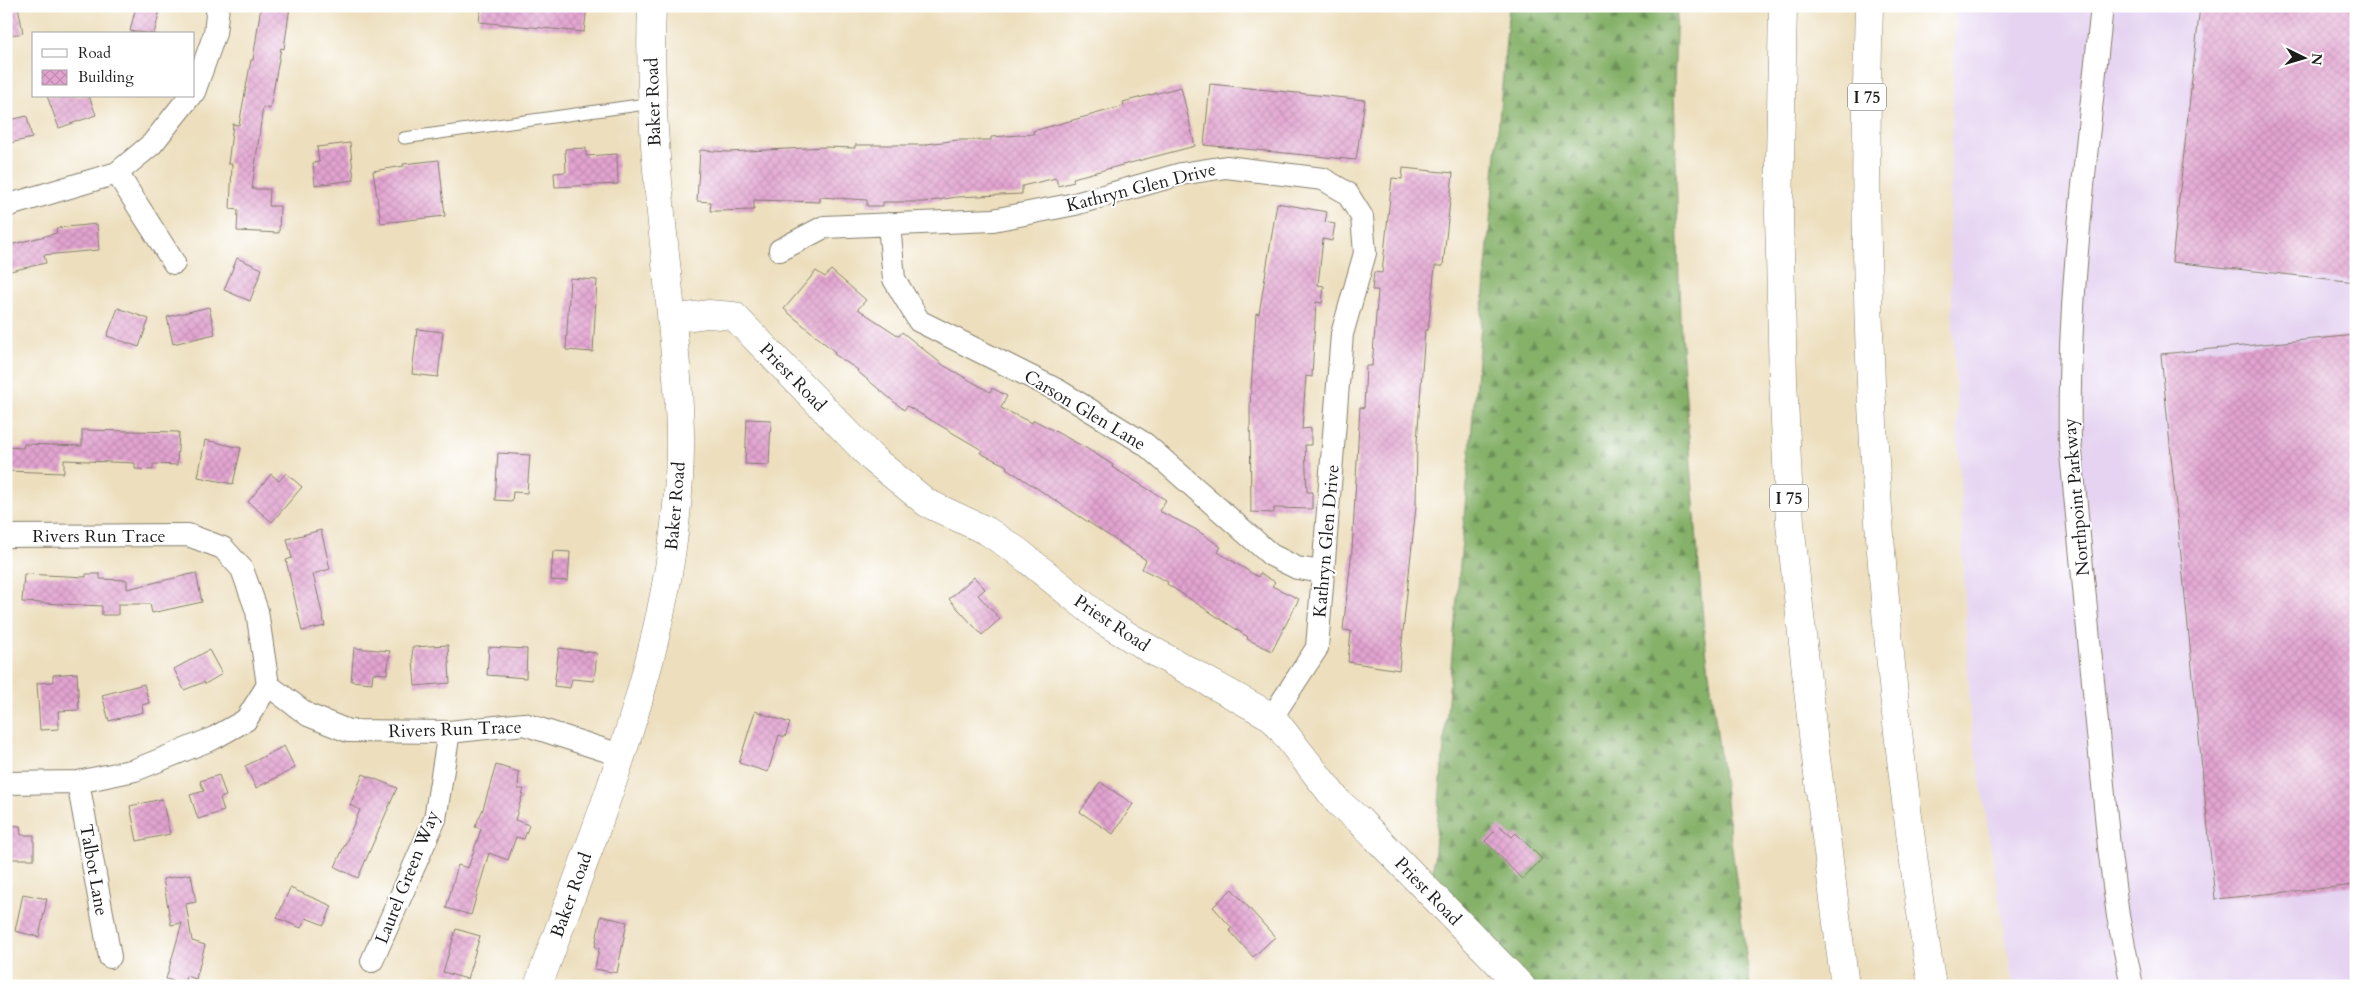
<svg xmlns="http://www.w3.org/2000/svg" width="2362" height="992" viewBox="0 0 2362 992" font-family="Cardo,serif">
<defs>
<pattern id="forest-firs" width="22" height="20" patternUnits="userSpaceOnUse" patternTransform="scale(1.25)"><rect width="22" height="20" fill="#85b169"/><path d="M5 1l3.5 6h-7zM16 11l3.5 6h-7z" fill="#6c8f56"/></pattern>
<pattern id="building-cross-hatch" width="8" height="8" patternUnits="userSpaceOnUse" patternTransform="scale(1.25)"><rect width="8" height="8" fill="#e2a3d0"/><path d="M0 0l8 8M0 8l8-8" fill="none" stroke="#c18cb2"/></pattern>
</defs>
<rect width="100%" height="100%" fill="#fff"/>
<filter id="ink" filterUnits="userSpaceOnUse"><feTurbulence type="fractalNoise" baseFrequency=".02" numOctaves="2"/><feDisplacementMap in="SourceGraphic" scale="10" xChannelSelector="R" yChannelSelector="G"/><feConvolveMatrix kernelMatrix="1 2 1 2 8 2 1 2 1" color-interpolation-filters="sRGB"/></filter>
<filter id="wash" filterUnits="userSpaceOnUse"><feTurbulence type="fractalNoise" baseFrequency=".0096" numOctaves="4" result="noise"/><feDisplacementMap in="SourceGraphic" scale="20" xChannelSelector="R" yChannelSelector="G"/><feGaussianBlur stdDeviation="1.12" result="paint"/><feColorMatrix in="noise" values="0 0 0 0 0 0 0 0 0 0 0 0 0 0 0 0 0 1.4 0 .05"/><feComposite in="paint" operator="in"/></filter>
<g filter="url(#wash)">
<rect width="100%" height="100%" fill="#eddfbe"/>
<path fill="#e5d3f1" d="M1955 6H2356V986H2013L1970 716 1949 231Z"/>
<path fill="url(#forest-firs)" stroke="#506642" d="M1509 6H1677L1674 85 1680 320 1704 633 1750 986H1519L1430 905Z"/>
<g id="blocks">
<path fill="url(#building-cross-hatch)" d="M6 6H18L23 33 6 36Z
M136 6H161L154 34 130 31Z
M261 6H290L284 49 281 48 270 109 263 107 252 189H270L269 206H280L279 233 237 231 238 210 230 209 232 164H228L233 124 239 125 251 60H253Z
M481 6H587L584 32 479 22Z
M2200 6H2356V282L2172 262Z
M1210 84 1365 100 1356 160 1204 145Z
M1181 87 1195 146 1073 178 1074 182 1058 186 1056 178 1022 186V194L957 197 924 202H883V206H867V200L820 197V202L754 200V210L719 211H710L711 202 697 201 700 150 728 152 825 147 855 148V145H927V144L958 140H991V137L1034 134 1033 131 1124 106 1123 102Z
M47 96H89L96 115 59 128Z
M27 116 32 138 6 144V121Z
M350 143 354 180 315 185 313 163 319 162 317 147Z
M586 148V156L617 154 618 184 555 187 554 173 566 172 565 149Z
M439 160 445 216 381 223 373 171 404 166 403 164Z
M1403 168 1453 173 1443 266H1435L1428 330H1425L1417 442 1416 506 1399 670 1348 662 1351 631 1343 630 1352 550 1360 407 1364 408 1366 366H1372L1378 290H1372L1374 272 1382 273 1392 178 1402 179Z
M1277 203 1327 212 1325 222 1335 224 1332 241 1323 239 1318 285 1324 286 1322 303 1316 302 1312 377 1306 376 1302 429 1311 428V445H1305L1307 492H1312V509L1274 508V513L1251 512 1250 405 1256 313 1259 314Z
M97 224 99 250 44 255 46 263 6 272V246L57 233 56 228Z
M237 258 262 269 250 301 224 290Z
M831 270 866 300 858 309 899 336 902 332 943 365 990 392 992 388 1007 396 1001 408 1032 423 1034 420 1086 448 1113 465 1112 467 1166 500 1159 511 1195 529 1221 547 1218 552 1258 577 1260 573 1275 582 1272 586 1299 599 1272 651 1247 639 1248 637 1167 584 1168 582 1142 569 1146 560 1006 468 1007 466 980 453 982 450 907 406 904 410 857 371 858 370 834 354 835 352 784 309 816 271 825 277Z
M570 278 597 280 593 352 566 350Z
M209 307 215 334 173 344 167 317Z
M118 308 149 319 139 347 107 336Z
M417 329 443 332 438 377 412 374Z
M2356 335V885L2215 899 2161 354Z
M747 419 771 420 769 465 745 464Z
M82 430 179 432 177 465 153 464V470L135 469V463L64 460V473L6 471V447L23 448 24 444 82 446Z
M205 440 241 448 233 484 198 477Z
M498 453 530 455 527 493 513 492 512 501 495 500Z
M286 473 302 487 272 522 248 502 271 474 279 481Z
M321 530 330 569 313 574 325 626 302 631 286 560 292 558 287 539Z
M553 551 570 552 568 581 551 580Z
M196 573 202 602 152 613 150 604H118V615H102V606L22 602 24 574 86 577V574H100V579L127 580V589Z
M974 577 985 589 978 595 1000 619 982 635 949 599Z
M448 645 450 683 415 686 412 647Z
M489 647 527 649 526 678 487 675Z
M354 648 390 651 387 674 373 673 372 683 351 681Z
M559 648 597 653 594 681 572 679 570 688 554 686Z
M209 650 222 674 205 684 204 682 184 690 174 669Z
M77 673 79 710 58 711 59 729 40 730 37 683 53 682V675Z
M144 684 149 703 142 705 143 712 109 721 102 695Z
M755 711 790 723 785 737 779 735 768 772 739 763Z
M284 746 295 768 256 788 245 766Z
M496 765 519 772 518 789H524L515 820 529 825 524 839 516 837 508 860 489 853 471 915 446 908 458 865 468 868 481 829 475 827 483 809Z
M363 774 397 788 358 878 335 867 360 810 350 805Z
M219 775 226 796 220 798 224 811 198 819 190 795 204 791 200 781Z
M1100 782 1133 804 1113 834 1080 812Z
M162 799 170 834 137 841 130 806Z
M6 825 20 826 21 835H34V859H6Z
M1500 826 1512 837 1516 833 1542 859 1522 879 1485 841Z
M191 874 196 902 186 904 192 941 205 945 196 979 186 976 184 984 166 979 182 923 171 925 163 879Z
M290 888 332 906 324 925 306 918 301 928 277 918Z
M1232 889 1275 937 1253 957 1229 930 1232 928 1213 907Z
M23 894 47 899 39 937 15 931Z
M601 916 627 922 617 973 595 969 599 948 595 947Z
M456 929 480 936 467 979 443 972Z"/>
</g>
</g>
<g filter="url(#ink)">
<use href="#blocks" fill-opacity="0" stroke="#847e6d" stroke-width="1"/>
<g fill="none" stroke-linecap="round" stroke-linejoin="round">
<g stroke="#847e6d" stroke-width="13">
<path id="lane" d="M404 138 653 103"/>
</g>
<g stroke="#847e6d" stroke-width="24">
<path id="street" d="M2102 6C2087 152 2067 297 2070 443L2109 847 2118 916 2132 986
M194 92 215 33 218 6
M117 173 174 263
M6 206 117 173 152 144 190 96
M889 224 894 279 919 321 1059 391 1145 444 1271 555 1297 568 1323 572
M780 250 824 227 993 220 1075 204 1181 174 1226 167 1323 179 1347 193 1362 217 1365 253 1342 334 1317 648 1272 717
M6 536 188 535 223 548 242 569 257 611 268 685 246 720 214 738 135 770 78 782 6 783
M268 685 308 715 348 731 449 732 524 724 620 755
M78 782 110 957
M372 961 435 819 449 732"/>
</g>
<g stroke="#847e6d" stroke-width="29">
<path id="secondary" d="M671 319 708 314 734 316 873 459 927 503 987 531 1017 551 1105 622 1153 651 1272 717 1338 802 1359 820 1521 986
M538 986C602 811 681 627 680 438 680 393 674 347 670 302 660 204 648 105 652 6"/>
</g>
<g stroke="#847e6d" stroke-width="29">
<path id="highway" d="M1783 6 1779 213 1783 380 1790 523 1813 735 1845 986
M1869 6C1858 334 1881 662 1932 986"/>
</g>
<use href="#lane" stroke="#fff" stroke-width="11"/>
<use href="#street" stroke="#fff" stroke-width="22"/>
<use href="#secondary" stroke="#fff" stroke-width="28"/>
<use href="#highway" stroke="#fff" stroke-width="28"/>
</g>
</g>
<g text-anchor="middle" stroke-width="4" stroke-linejoin="round" paint-order="stroke">
<g fill="#fff" stroke="#606060" stroke-width="1">
<rect x="1848" y="83.5" width="38" height="27" rx="4"/>
<rect x="1770" y="484.5" width="38" height="27" rx="4"/>
</g>
<g font-size="16" font-weight="bold" fill="#1c1c1c">
<text x="1867" y="103">I 75</text>
<text x="1789" y="504">I 75</text>
</g>
<g font-size="18" fill="#1c1c1c" stroke="#fff">
<text transform="translate(653 102) rotate(-92)" y="6">Baker Road</text>
<text transform="translate(1141 187) rotate(-14)" y="6">Kathryn Glen Drive</text>
<text transform="translate(793 377) rotate(46)" y="6">Priest Road</text>
<text transform="translate(1085 410) rotate(31)" y="6">Carson Glen Lane</text>
<text transform="translate(2076 497) rotate(-95)" y="6">Northpoint Parkway</text>
<text transform="translate(675 506) rotate(-85)" y="6">Baker Road</text>
<text x="99" y="542">Rivers Run Trace</text>
<text transform="translate(1326 541) rotate(-85)" y="6">Kathryn Glen Drive</text>
<text transform="translate(1112 623) rotate(34)" y="6">Priest Road</text>
<text transform="translate(455 729) rotate(-2)" y="6">Rivers Run Trace</text>
<text transform="translate(94 870) rotate(80)" y="6">Talbot Lane</text>
<text transform="translate(407 877) rotate(-68)" y="6">Laurel Green Way</text>
<text transform="translate(1428 891) rotate(46)" y="6">Priest Road</text>
<text transform="translate(571 895) rotate(-70)" y="6">Baker Road</text>
</g>
</g>
<rect width="2362" height="992" fill="none" stroke="#fff" stroke-width="25"/>
<rect x="32" y="32" width="162" height="65" fill="#ffffff" stroke="#a4a4a4"/>
<rect x="42" y="49" width="25" height="8" fill="#ffffff" stroke="#a4a4a4"/>
<text x="78" y="58" font-size="15" fill="#1c1c1c">Road</text>
<rect x="42" y="70" width="25" height="15" fill="url(#building-cross-hatch)" stroke="#a4a4a4"/>
<text x="78" y="82" font-size="15" fill="#1c1c1c">Building</text>
<g transform="translate(2304 58) rotate(95)" stroke="#ffffff" stroke-width="4" paint-order="stroke">
<path d="M0-4L9 19L0 12L-9 19Z" fill="#1c1c1c"/>
<text y="-8" font-size="14" font-weight="bold" text-anchor="middle" fill="#1c1c1c">N</text>
</g>
</svg>
